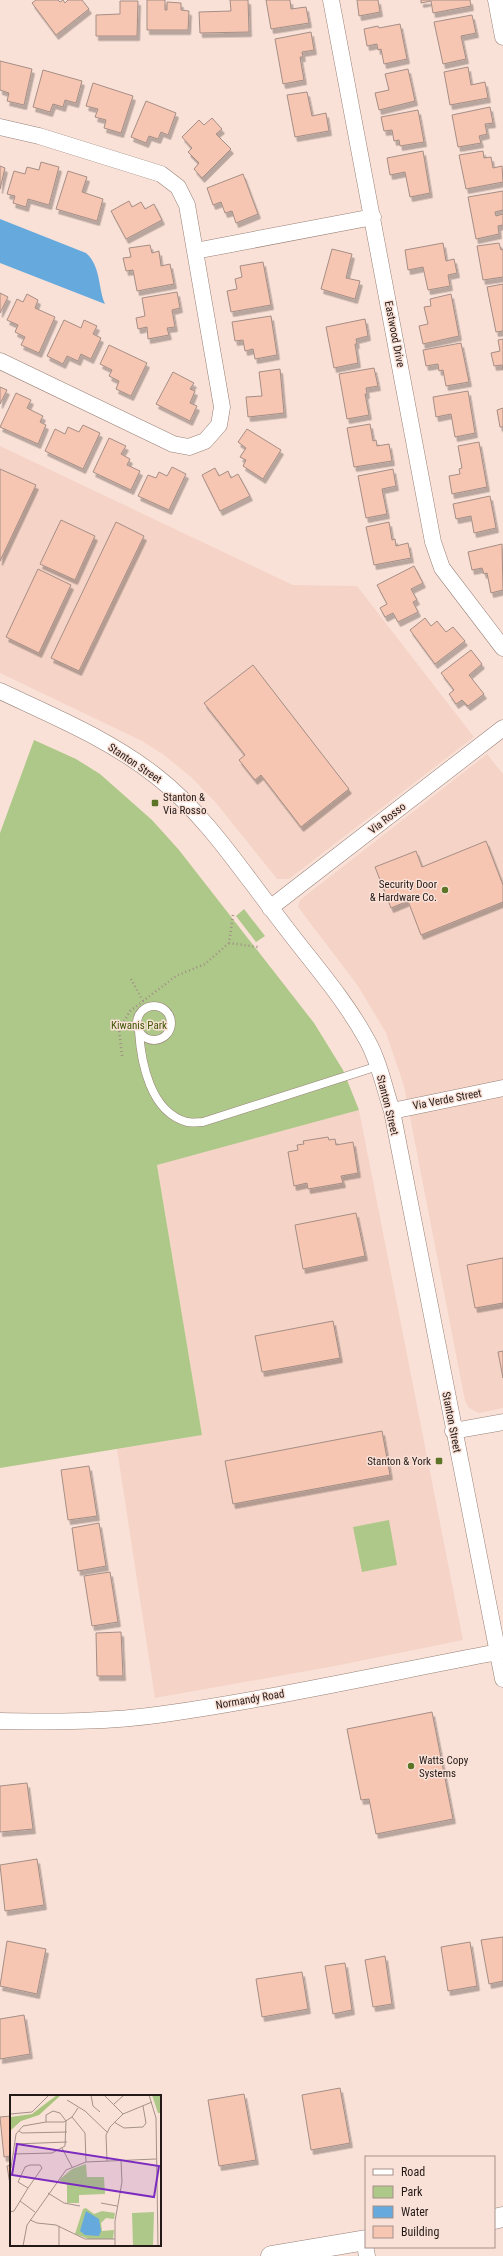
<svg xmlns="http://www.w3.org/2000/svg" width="503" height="2256" viewBox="0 0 503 2256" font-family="'Roboto Condensed',sans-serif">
<defs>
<filter id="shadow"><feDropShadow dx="2.5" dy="4.5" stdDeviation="0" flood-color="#0004"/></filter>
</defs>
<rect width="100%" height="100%" fill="#fae1d7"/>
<path fill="#f5d4c7" d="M0 446 293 585 357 586 474 737 289 879H277L216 803 192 778 164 755 142 741 0 673Z
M487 754 503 774V1408L479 1413 469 1408 465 1401 404 1086 386 1033 358 986 298 907 300 900Z
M359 1110 463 1640 335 1666 155 1698 117 1449 202 1435 157 1164Z"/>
<path fill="#aec889" d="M34 740 76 759 100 774 152 820 179 850 314 1023 343 1070 359 1110 157 1165 202 1435 0 1468V833Z
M244 909 265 936 256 942 236 916Z
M389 1520 397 1565 362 1572 353 1527Z"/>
<path fill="#66a9dc" d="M0 219 86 253C101 266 98 288 105 304L0 263Z"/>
<path fill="#f6c6b3" stroke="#a58e85" filter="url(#shadow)" d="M36 0H58L60 2 63 0 65 3 68 0H82L89 9 56 35 32 3Z
M147 0H165V10H167V2L181 3V10L189 11 188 30H147Z
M230 0H248L249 32 200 33 199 12 231 11Z
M266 0H290L291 9 306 7 309 23 271 29Z
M357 0H378L380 12 359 16Z
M421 0H470L471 6 433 13 431 1 421 3Z
M120 1H138L137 36H96V15L120 14Z
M472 15 476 33 461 36 466 59 443 64 434 22Z
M400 24 407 59 384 64 381 49 378 50 377 44 367 46 364 29 378 26 379 28Z
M311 32 314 50 302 52 303 57H300L304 80 283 84 275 39Z
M0 61 32 69 24 105 7 101 9 93 0 90Z
M468 67 471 85 485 82 488 98 450 105 444 72Z
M408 69 415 101 379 110 375 93 389 90 385 74Z
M43 70 82 81 76 103 65 100 63 107 53 104 50 112 33 107Z
M93 83 133 96 121 133 104 128 106 120 95 117 98 109 86 106Z
M307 92 312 116 326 113 329 131 295 137 287 95Z
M146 101 176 113 168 135 161 132 158 139 149 136 146 143 131 137Z
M490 107 493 123 485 124 487 134 479 136 481 143 458 147 452 115Z
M418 110 424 142 400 146 399 140 394 141 392 130 384 131 381 117Z
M212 118 222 129 216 134 231 149 202 178 194 169 199 163 188 152 192 148 182 137 199 120 204 125Z
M423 151 430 193 410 197 405 172 390 175 387 158Z
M483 151 484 158 491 157 493 168 502 166 503 182 466 189 459 155Z
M41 162 59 167 49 205 28 199 26 207 13 203 15 196 7 194 14 171 25 174 27 167 39 170Z
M0 166 5 168 0 189Z
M68 171 87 177 82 192 103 199 97 221 56 209Z
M243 174 258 214 236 223 232 211 225 213 221 202 213 205 207 188Z
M503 191V210L495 212 496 216 503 214V225L498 226 499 234 476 239 468 197Z
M129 201 132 207 141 202 145 209 154 204 162 220 126 239 111 211Z
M443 243 446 261 454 259 457 273 448 275 450 286 428 290 423 267 408 270 405 250Z
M499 243 501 250 503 249V277L483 280 477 246Z
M150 245 152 253 159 251 161 266 170 264 174 284 137 291 133 270 126 271 123 258 131 257 129 248Z
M332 249 352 254 346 278 360 281 355 299 321 289Z
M263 262 271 305 231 312 227 291 237 289 235 279 242 277 240 266Z
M503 284V331L496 332 487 287Z
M177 292 180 308 172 310 175 327 167 328 169 335 148 339 147 327 138 329 136 318 145 316 142 298Z
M0 293 8 297 0 313Z
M27 294 38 300 35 308 55 317 39 353 21 345 25 337 15 332 18 325 7 320 17 299 23 302Z
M451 294 459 336 423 344 419 326 428 324 424 307 431 306 430 299Z
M271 316 277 355 255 359 253 349 245 351 243 340 235 341 232 322Z
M365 319 368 336 356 339 357 344H355L358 363 334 368 326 327Z
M64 320 81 328 84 320 97 326 93 334 101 338 91 359 81 354 78 361 67 356 63 364 47 356Z
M503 339V370L502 365 494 366 491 353 500 351 498 340Z
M461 343 469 382 446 386 443 370 439 371 438 364 426 366 423 350Z
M109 345 147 363 131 396 116 389 119 381 109 376 112 370 100 364Z
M374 368 378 386 366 388 367 394H365L369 415 347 419 339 374Z
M280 369 284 413 248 417 246 397 262 396 259 372Z
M173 372 194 383 190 389 195 391 190 403 197 406 190 421 156 404Z
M0 387 7 390 0 404Z
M468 391 475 433 455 437 451 414 436 417 433 397Z
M16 393 31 400 27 408 43 416 40 422 46 425 38 444 0 427Z
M503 408V427H500L497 410Z
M370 424 373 441 376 440 377 446 389 444 392 461 354 467 347 428Z
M83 425 100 433 83 469 45 451 55 429 65 434 68 427 79 432Z
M247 429 281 450 263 479 243 466 246 460 240 457 246 448 238 442Z
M109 438 126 446 121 454 130 459 127 465 140 471 131 490 93 472Z
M479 442 487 487 452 494 449 476 460 474 459 469 462 468 458 446Z
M172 467 186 474 169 510 138 496 148 475 156 478 159 472 167 476Z
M215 468 219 476 228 471 231 478 238 474 250 496 220 511 202 475Z
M0 469 36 485 0 561Z
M393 469 396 486 382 489 387 514 366 518 358 476Z
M490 496 496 528 474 533 471 516 456 519 453 504Z
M61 520 95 536 75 580 40 564Z
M116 522 144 536 79 671 51 658Z
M389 522 392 540 395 539 396 546 408 543 411 558 374 565 366 527Z
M502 544 503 590 491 593 487 573 484 574 482 568 472 570 468 552Z
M414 566 423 583 411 589 417 600 413 602 418 612 398 622 393 613 385 617 380 608 387 604 377 585Z
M38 569 71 585 39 653 6 637Z
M425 618 431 626 437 621 446 632 453 627 465 641 435 664 410 630Z
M471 650 482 664 469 675 484 694 468 706 462 700 456 704 449 694 454 690 441 673Z
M253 665 349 789 301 827 261 775 255 780 239 760 245 755 204 703Z
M486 841 503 885V902L421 935 408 901 391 908 375 867 416 851 422 867Z
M328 1137 329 1140 335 1139 336 1145 353 1142 358 1173 341 1176 343 1183 308 1189 307 1183 294 1186 288 1152 298 1150 297 1145 304 1144 303 1141Z
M356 1213 365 1256 303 1269 295 1225Z
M503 1258V1303L475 1308 467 1265Z
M333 1321 340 1358 262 1372 255 1336Z
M503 1351V1378L498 1352Z
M382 1431 390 1475 233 1504 225 1461Z
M89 1466 97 1516 68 1520 61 1470Z
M99 1523 106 1566 78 1571 72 1528Z
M110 1572 118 1622 92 1626 84 1576Z
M121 1632 123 1676H97L96 1633Z
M432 1712 453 1819 376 1834 369 1799 361 1800 347 1729Z
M27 1783 33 1829 0 1832V1786Z
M37 1859 44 1905 5 1911 0 1865Z
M503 1937V1981L489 1984 481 1940Z
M7 1941 46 1949 37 1994 0 1986Z
M470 1942 477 1986 448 1991 441 1947Z
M385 1956 392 2004 373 2007 365 1960Z
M345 1963 352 2010 333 2014 325 1966Z
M302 1972 308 2009 262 2017 256 1979Z
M24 2015 30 2054 0 2059V2019Z
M340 2088 350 2143 311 2150 302 2095Z
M244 2094 256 2160 219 2166 208 2100Z
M11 2116V2156L4 2157 0 2117Z
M11 2165V2191L7 2166Z"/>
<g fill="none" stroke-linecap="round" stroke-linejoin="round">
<g stroke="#978178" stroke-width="9">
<path id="service" d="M137 1023a17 17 0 1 1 34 0a17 17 0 1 1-34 0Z
M139 1031C141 1062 150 1112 187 1122 192 1123 198 1122 203 1122L378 1066"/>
</g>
<g stroke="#978178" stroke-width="17">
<path id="minor" d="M331 0 433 542 442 568 503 648
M496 0 503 37
M0 127 39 136 161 174 178 187 187 205 222 407 219 425 205 441 189 447 173 444 0 361
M195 251 373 217
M0 691C53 716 109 739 156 776 206 815 241 870 280 920 309 959 343 996 367 1040 379 1061 384 1087 392 1111L503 1679
M270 908 503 728
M392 1111 503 1088
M453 1431 503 1422
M0 1721C54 1722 110 1722 164 1714 276 1698 387 1673 498 1652
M364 2240 367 2256"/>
</g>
<g stroke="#978178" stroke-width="21">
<path id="tertiary" d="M494 2219 503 2217
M271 2256 366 2240"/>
</g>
<path stroke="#a18e87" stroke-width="2.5" stroke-dasharray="1 3" stroke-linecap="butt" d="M233 915 229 943 258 947
M131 979 143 1001
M122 1056 119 1030 130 1011 176 976 205 964 229 943"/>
<use href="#service" stroke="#fff" stroke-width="8"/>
<use href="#minor" stroke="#fff" stroke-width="16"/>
<use href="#tertiary" stroke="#fff" stroke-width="20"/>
</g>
<g fill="#5c7426" stroke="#fae1d7" stroke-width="1.5">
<rect x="151" y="799" width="8" height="8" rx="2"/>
<circle cx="445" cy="890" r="4"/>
<rect x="435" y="1457" width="8" height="8" rx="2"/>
<circle cx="411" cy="1766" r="4"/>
</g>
<g text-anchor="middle" stroke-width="3" stroke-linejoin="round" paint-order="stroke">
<g font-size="11" fill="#231a17" stroke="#fae1d7">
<text transform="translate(395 334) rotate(79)" y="4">Eastwood Drive</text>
<text transform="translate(135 763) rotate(34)" y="4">Stanton Street</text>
<text transform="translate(387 818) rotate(-38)" y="4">Via Rosso</text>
<text transform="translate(447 1099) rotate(-11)" y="4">Via Verde Street</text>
<text transform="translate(388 1105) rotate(76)" y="4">Stanton Street</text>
<text transform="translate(452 1422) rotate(79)" y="4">Stanton Street</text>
<text transform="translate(250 1699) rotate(-10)" y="4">Normandy Road</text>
</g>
<g font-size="11" fill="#231a17" stroke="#fae1d7" text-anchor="start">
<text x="163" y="801">Stanton &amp;<tspan x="163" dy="13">Via Rosso</tspan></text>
<text x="437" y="888" text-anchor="end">Security Door<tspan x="437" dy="13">&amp; Hardware Co.</tspan></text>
<text x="431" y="1465" text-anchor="end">Stanton &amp; York</text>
<text x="419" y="1764">Watts Copy<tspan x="419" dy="13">Systems</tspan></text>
</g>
<g font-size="11" fill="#3f5705" stroke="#fae1d7">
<text x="139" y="1029">Kiwanis Park</text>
</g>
</g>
<g transform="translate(10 2095)">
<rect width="151" height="151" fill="#fae1d7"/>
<path d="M142 0H151V18H148ZM76 69 77 82H94L95 99 69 100V108H57V90L49 85 62 74ZM76 113 84 119 92 116 105 118 104 124 96 123 91 128 92 136 104 135 103 144H79L65 139 73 114ZM144 117 143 150 123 151 122 118Z" fill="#aec889"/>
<path d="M47 0H51L29 20 11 26 0 36 1 22 22 19Z" fill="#a9c57d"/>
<path d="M76 116 89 124 91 136 89 141 75 140 70 136Z" fill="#66a9dc"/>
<path fill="none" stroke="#a4918a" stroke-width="1" d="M81 0 83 11 90 17M94 0 113 19M139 0 146 23 148 151M57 5 75 16 97 37M104 9 114 0M68 13 62 22 75 38 76 67M0 19 22 17 39 0M36 27H54L62 22M104 27 114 33 133 32 136 28 133 11M9 36 12 38 57 37M4 49 57 47M52 53 62 72M97 66 96 40 100 32 113 19 142 7M20 70H30L32 73 18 93 8 87 15 72ZM1 73 6 39 13 31 36 27V20L43 16 50 18 56 26 55 51 42 58 3 59M38 98 54 108 70 111M10 106 25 117M91 108 107 111M0 117 4 116 18 93M20 125 27 128 46 130 75 144H105M13 151 17 130 56 75 76 67 146 64M49 151V131M105 151V126L112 87 111 65"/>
<path fill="#7b2cbf" fill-opacity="0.15" stroke="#7b2cbf" stroke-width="2" d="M7 49 149 71 144 102 2 80Z"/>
<rect width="151" height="151" fill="none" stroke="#231a17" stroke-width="2"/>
</g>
<rect x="365" y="2156" width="130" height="92" fill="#fae1d7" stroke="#a4918a"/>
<rect x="373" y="2169" width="20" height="6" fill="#ffffff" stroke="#a4918a"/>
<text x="401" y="2176" font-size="12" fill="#231a17">Road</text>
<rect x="373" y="2186" width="20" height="12" fill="#aec889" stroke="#a4918a"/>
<text x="401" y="2196" font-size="12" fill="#231a17">Park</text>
<rect x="373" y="2206" width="20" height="12" fill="#66a9dc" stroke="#a4918a"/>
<text x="401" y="2216" font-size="12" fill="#231a17">Water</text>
<rect x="373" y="2226" width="20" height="12" fill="#f6c6b3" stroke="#a4918a"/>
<text x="401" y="2236" font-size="12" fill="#231a17">Building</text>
</svg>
